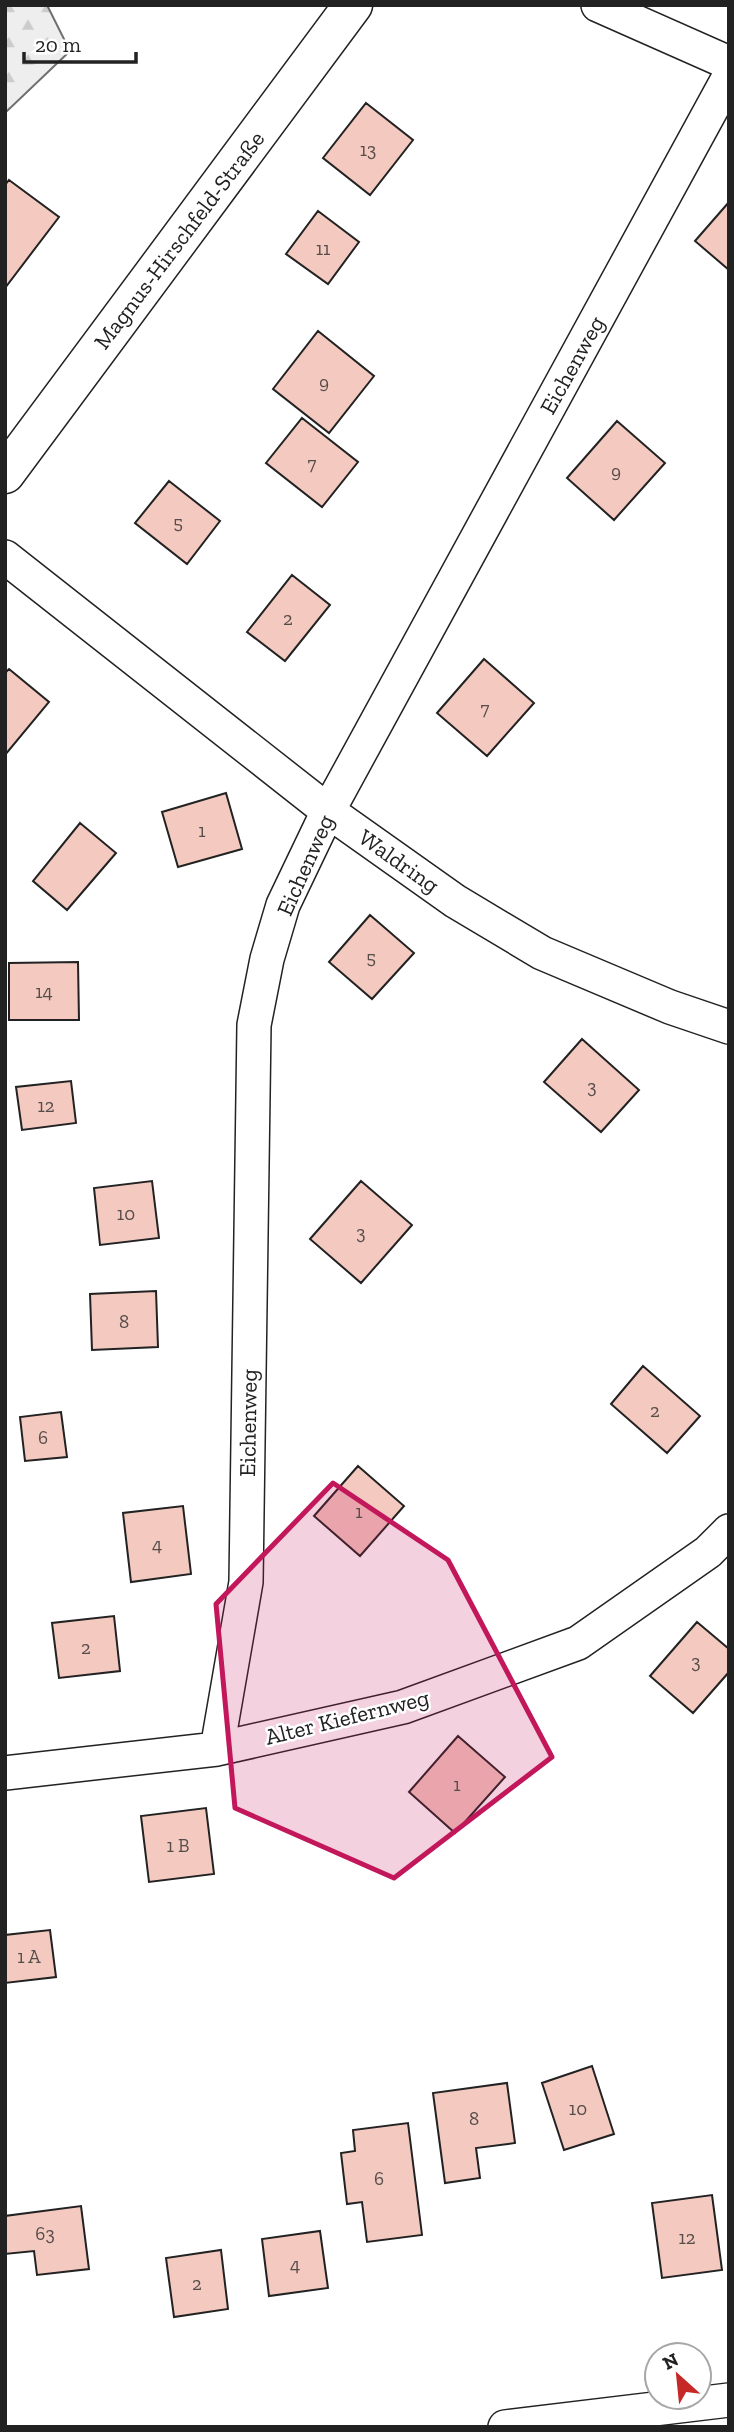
<svg xmlns="http://www.w3.org/2000/svg" width="734" height="2432" viewBox="0 0 734 2432" font-family="'Zilla Slab',serif">
<defs>
<pattern id="forest-firs" width="22" height="20" patternUnits="userSpaceOnUse" patternTransform="scale(1.75)"><rect width="22" height="20" fill="#eee"/><path d="M5 1l3.5 6h-7zM16 11l3.5 6h-7z" fill="#ccc"/></pattern>
</defs>
<rect width="100%" height="100%" fill="#fff"/>
<path fill="url(#forest-firs)" stroke="#6f6f6f" stroke-width="2" d="M5 5H47L70 51 5 113Z"/>
<path fill="#f3c9c0" stroke="#222" stroke-width="2" d="M366 103 413 140 370 195 323 158Z
M9 180 59 217 5 288V185Z
M729 202V270L695 241Z
M318 211 359 242 328 284 286 254Z
M318 331 374 376 329 433 273 389Z
M302 418 358 462 322 507 266 463Z
M617 421 665 463 614 520 567 478Z
M169 481 220 521 187 564 135 523Z
M292 575 330 605 285 661 247 632Z
M484 659 534 703 487 756 437 713Z
M9 669 49 702 5 755V673Z
M226 793 242 849 178 867 162 812Z
M80 823 116 853 67 910 33 881Z
M370 915 414 953 372 999 329 962Z
M78 962 79 1020H9V963Z
M582 1039 639 1090 601 1132 544 1082Z
M71 1081 76 1123 22 1130 16 1087Z
M152 1181 159 1238 100 1245 94 1188Z
M361 1181 412 1225 361 1283 310 1239Z
M156 1291 158 1347 92 1350 90 1294Z
M643 1366 700 1416 667 1453 611 1404Z
M61 1412 67 1457 25 1461 20 1417Z
M358 1466 404 1506 360 1556 314 1516Z
M183 1506 191 1574 131 1582 123 1513Z
M114 1616 120 1671 59 1678 52 1623Z
M697 1622 729 1649V1672L693 1713 650 1676Z
M458 1736 505 1777 455 1833 409 1792Z
M206 1808 214 1874 149 1882 141 1816Z
M50 1930 56 1977 5 1983V1935Z
M592 2066 614 2134 564 2150 542 2083Z
M507 2083 515 2143 476 2148 480 2178 445 2183 433 2093Z
M408 2123 422 2235 367 2242 362 2202 347 2204 341 2153 355 2151 353 2130Z
M712 2195 722 2270 662 2278 652 2203Z
M81 2206 89 2269 37 2275 34 2251 5 2254V2216Z
M320 2231 328 2288 269 2296 262 2239Z
M221 2250 228 2309 174 2317 166 2258Z"/>
<g fill="none" stroke-linecap="round" stroke-linejoin="round">
<g stroke="#222" stroke-width="36">
<path id="street" d="M598 5 729 63
M5 557 328 811 455 901 542 953 670 1007 729 1027
M217 1749 246 1582 254 1025 267 959 283 905 328 811 729 77
M5 1773 217 1749 403 1707 578 1643 708 1552 729 1531
M505 2427 729 2400"/>
</g>
<g stroke="#222" stroke-width="41">
<path id="secondary" d="M5 474 353 5"/>
</g>
<use href="#street" stroke="#fff" stroke-width="33"/>
<use href="#secondary" stroke="#fff" stroke-width="38"/>
</g>
<path fill="#c2185b" fill-opacity="0.2" stroke="#c2185b" stroke-width="5" stroke-linejoin="round" d="M333 1483 448 1560 552 1757 394 1878 235 1808 216 1604Z"/>
<g text-anchor="middle" stroke-width="5" stroke-linejoin="round" paint-order="stroke">
<g font-size="19" fill="#564c4a">
<text x="368" y="156">13</text>
<text x="323" y="255">11</text>
<text x="324" y="389">9</text>
<text x="312" y="470">7</text>
<text x="616" y="478">9</text>
<text x="178" y="529">5</text>
<text x="288" y="625">2</text>
<text x="485" y="715">7</text>
<text x="202" y="837">1</text>
<text x="371" y="964">5</text>
<text x="44" y="998">14</text>
<text x="592" y="1093">3</text>
<text x="46" y="1112">12</text>
<text x="126" y="1220">10</text>
<text x="361" y="1239">3</text>
<text x="124" y="1328">8</text>
<text x="655" y="1417">2</text>
<text x="43" y="1444">6</text>
<text x="359" y="1518">1</text>
<text x="157" y="1551">4</text>
<text x="86" y="1654">2</text>
<text x="696" y="1668">3</text>
<text x="457" y="1791">1</text>
<text x="178" y="1852">1 B</text>
<text x="29" y="1963">1 A</text>
<text x="578" y="2115">10</text>
<text x="474" y="2125">8</text>
<text x="379" y="2185">6</text>
<text x="45" y="2240">63</text>
<text x="687" y="2244">12</text>
<text x="295" y="2271">4</text>
<text x="197" y="2290">2</text>
</g>
<g font-size="23" fill="#222" stroke="#fff">
<text transform="translate(179 240) rotate(-53)" y="8">Magnus-Hirschfeld-Straße</text>
<text transform="translate(572 365) rotate(-61)" y="8">Eichenweg</text>
<text transform="translate(399 861) rotate(35)" y="8">Waldring</text>
<text transform="translate(305 865) rotate(-66)" y="8">Eichenweg</text>
<text transform="translate(248 1423) rotate(-89)" y="8">Eichenweg</text>
<text transform="translate(347 1717) rotate(-14)" y="8">Alter Kiefernweg</text>
</g>
</g>
<rect width="734" height="2432" fill="none" stroke="#222222" stroke-width="14"/>
<g transform="translate(678 2376) rotate(333)"><circle r="33" fill="#ffffff" stroke="#a7a7a7" stroke-width="2"/>
<path d="M0-5L12 26L0 18L-12 26Z" fill="#c62828"/>
<text y="-10" font-size="19" font-weight="bold" text-anchor="middle" fill="#222222">N</text>
</g>
<path d="M24 52v10h112v-10" fill="none" stroke="#222222" stroke-width="3.5"/>
<text x="35" y="52" font-size="21" fill="#222222" stroke="#ffffff" stroke-width="5" paint-order="stroke">20 m</text>
</svg>
